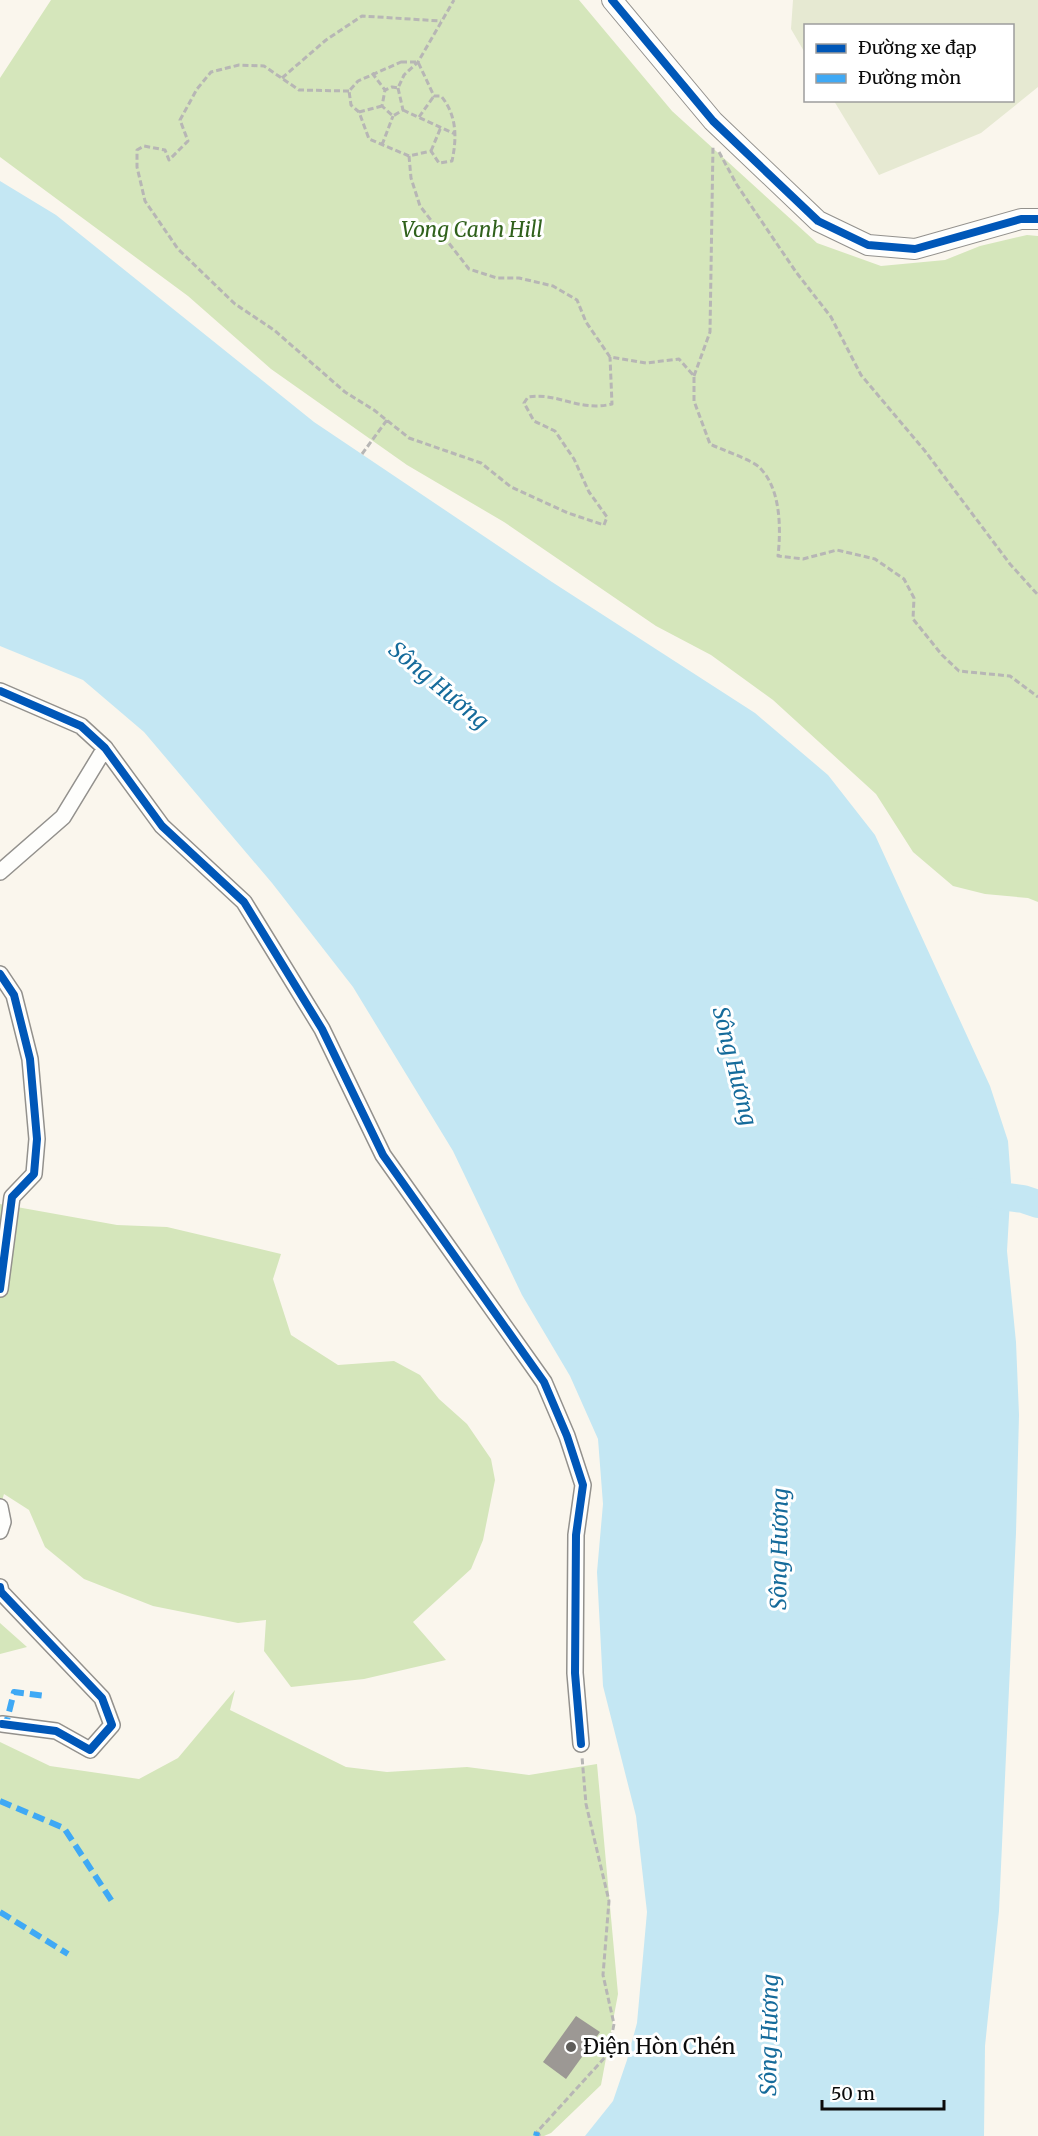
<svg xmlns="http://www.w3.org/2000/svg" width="1038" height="2136" viewBox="0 0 1038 2136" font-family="Merriweather,serif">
<rect width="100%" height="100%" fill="#faf6ed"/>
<path fill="#d5e6bb" d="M51 0H579L672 111 817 243 881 266 945 260 980 246 1027 235 1038 236V902L1028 898 985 894 953 886 913 852 876 794 773 700 711 655 656 626 504 522 407 465 271 369 188 296 0 157V78Z
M0 1204 117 1225 167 1227 281 1254 273 1279 291 1335 338 1365 394 1361 420 1375 439 1399 467 1424 491 1459 495 1480 483 1540 471 1569 413 1622 446 1660 364 1679 291 1687 264 1651 266 1620 238 1623 153 1606 84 1579 45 1547 29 1510 4 1494 0 1507Z
M0 1623 27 1647 0 1654Z
M235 1690 230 1710 346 1767 387 1772 467 1767 529 1775 597 1764 618 1994 601 2085 551 2133 544 2136H0V1742L50 1766 139 1779 178 1758Z"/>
<path fill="#e6e9d2" d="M793 0H1038V87L981 133 879 175 834 101 1012 100V26H806L805 53 791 29Z"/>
<path fill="#c4e7f3" d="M0 181 56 215 314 422 552 582 755 713 828 775 875 835 990 1086 1008 1141 1011 1182 1007 1251 1016 1342 1019 1415 1016 1533 999 1911 985 2046 984 2136H585L613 2101 627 2060 637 2023 647 1912 636 1816 603 1686 597 1572 603 1504 598 1439 570 1376 522 1295 453 1151 353 987 272 883 144 732 83 680 0 646Z"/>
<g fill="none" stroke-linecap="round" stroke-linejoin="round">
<path stroke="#c4e7f3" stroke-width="28" d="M971 1192 1023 1199 1038 1204"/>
</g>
<path fill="#9c9894" d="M576 2016 600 2032 566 2079 543 2062Z"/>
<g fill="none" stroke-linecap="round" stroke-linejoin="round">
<g stroke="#93918d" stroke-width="18">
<path id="minor" d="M0 691 81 726 105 748 162 826 244 902 322 1029 383 1155 544 1382 567 1436 583 1485 576 1535 575 1673 581 1744
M0 872 63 817 105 748
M0 974 14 995 30 1059 37 1139 34 1174 12 1197 0 1289
M0 1507 3 1522 0 1531
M0 1587 1 1592 102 1698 112 1725 90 1750 56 1731 2 1724"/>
</g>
<g stroke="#93918d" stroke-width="22">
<path id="tertiary" d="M612 0 713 121 818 221 868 245 915 249 1021 219H1038"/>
</g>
<path stroke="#b7b6b5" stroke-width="3" stroke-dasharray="6 3" stroke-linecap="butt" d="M401 62H418L434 96H441C457 115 457 138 452 161L439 163 431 151 409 156 369 139 359 112 351 105 349 91 358 81Z
M372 73 385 90
M282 78 326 40 362 16 441 21
M398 88 403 110 393 116 382 106 385 90 392 87 398 88 404 75 418 62 454 0
M349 91 299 90 264 66 239 65 211 72 197 89 180 120 188 141 169 160 165 150 144 146 137 150V167L145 201 178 249 235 304 274 330 345 392 374 410 409 438 481 463 511 487 568 513 604 525 607 517 589 492 574 459 555 431 534 421 524 403 528 397C557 392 579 412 612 404L610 357
M403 110 455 134
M359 112 382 106
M419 117 434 96
M382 145 393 116
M431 151 441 127
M719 152 737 185 796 272 831 317 861 375 925 451 1010 564 1038 595
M409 156 411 178 420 206 469 269 497 278H519L553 286 577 300 586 322 610 357 646 363 679 359 694 376V401L710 444C722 450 753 460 760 468 781 489 781 529 778 556L803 559 837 550 875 559 904 579 914 598 913 619 942 655 959 671 1010 676 1038 697
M694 376 710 332 713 146
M362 454 387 420
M540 2136 537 2132 608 2054 614 2024 603 1975 609 1901 586 1804 582 1757"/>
<use href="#minor" stroke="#fefefc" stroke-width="15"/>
<use href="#tertiary" stroke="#fefefc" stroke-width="20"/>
<path stroke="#3fa9f5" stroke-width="6" stroke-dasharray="12 6" stroke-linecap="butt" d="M0 1726 7 1720 14 1692 46 1696
M0 1801 64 1828 113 1903
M0 1912 68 1954
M536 2136 537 2132"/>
<g stroke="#fff" stroke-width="11">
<path id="cycleway" d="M612 0 713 121 818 221 868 245 915 249 1021 219H1038
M0 691 81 726 105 748 162 826 244 902 322 1029 383 1155 544 1382 567 1436 583 1485 576 1535 575 1673 581 1744
M0 974 14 995 30 1059 37 1139 34 1174 12 1197 0 1289
M0 1587 1 1592 102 1698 112 1725 90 1750 56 1731 2 1724"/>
</g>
<use href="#cycleway" stroke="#0057b8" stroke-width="8"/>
</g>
<circle fill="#5f5d5a" stroke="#fff" stroke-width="2" cx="571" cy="2047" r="6"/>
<g text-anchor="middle" stroke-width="6" stroke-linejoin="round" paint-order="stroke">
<g font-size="21" font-style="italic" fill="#30611c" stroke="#fff">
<text x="472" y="237">Vong Canh Hill</text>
</g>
<g font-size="21" fill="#0b0b0b" stroke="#fff" text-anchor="start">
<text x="583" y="2054">Điện Hòn Chén</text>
</g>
<g font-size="22" font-style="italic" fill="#156b9b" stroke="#fff">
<text transform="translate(439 685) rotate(40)" y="8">Sông Hương</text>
<text transform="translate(735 1066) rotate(76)" y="8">Sông Hương</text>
<text transform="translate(779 1549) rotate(-89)" y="8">Sông Hương</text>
<text transform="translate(769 2035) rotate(-89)" y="8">Sông Hương</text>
</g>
</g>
<rect x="804" y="24" width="210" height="78" fill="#ffffff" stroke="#9d9d9d" stroke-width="1.5"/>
<rect x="816" y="44" width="30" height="9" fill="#0057b8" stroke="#9d9d9d" stroke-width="1.5"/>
<text x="858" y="54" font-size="18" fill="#0b0b0b">Đường xe đạp</text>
<rect x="816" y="74" width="30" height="9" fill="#3fa9f5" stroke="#9d9d9d" stroke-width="1.5"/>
<text x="858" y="84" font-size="18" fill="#0b0b0b">Đường mòn</text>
<path d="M822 2100v9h122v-9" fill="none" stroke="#0b0b0b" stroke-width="3"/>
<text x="831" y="2100" font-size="18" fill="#0b0b0b" stroke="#ffffff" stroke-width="4.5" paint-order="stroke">50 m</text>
</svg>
